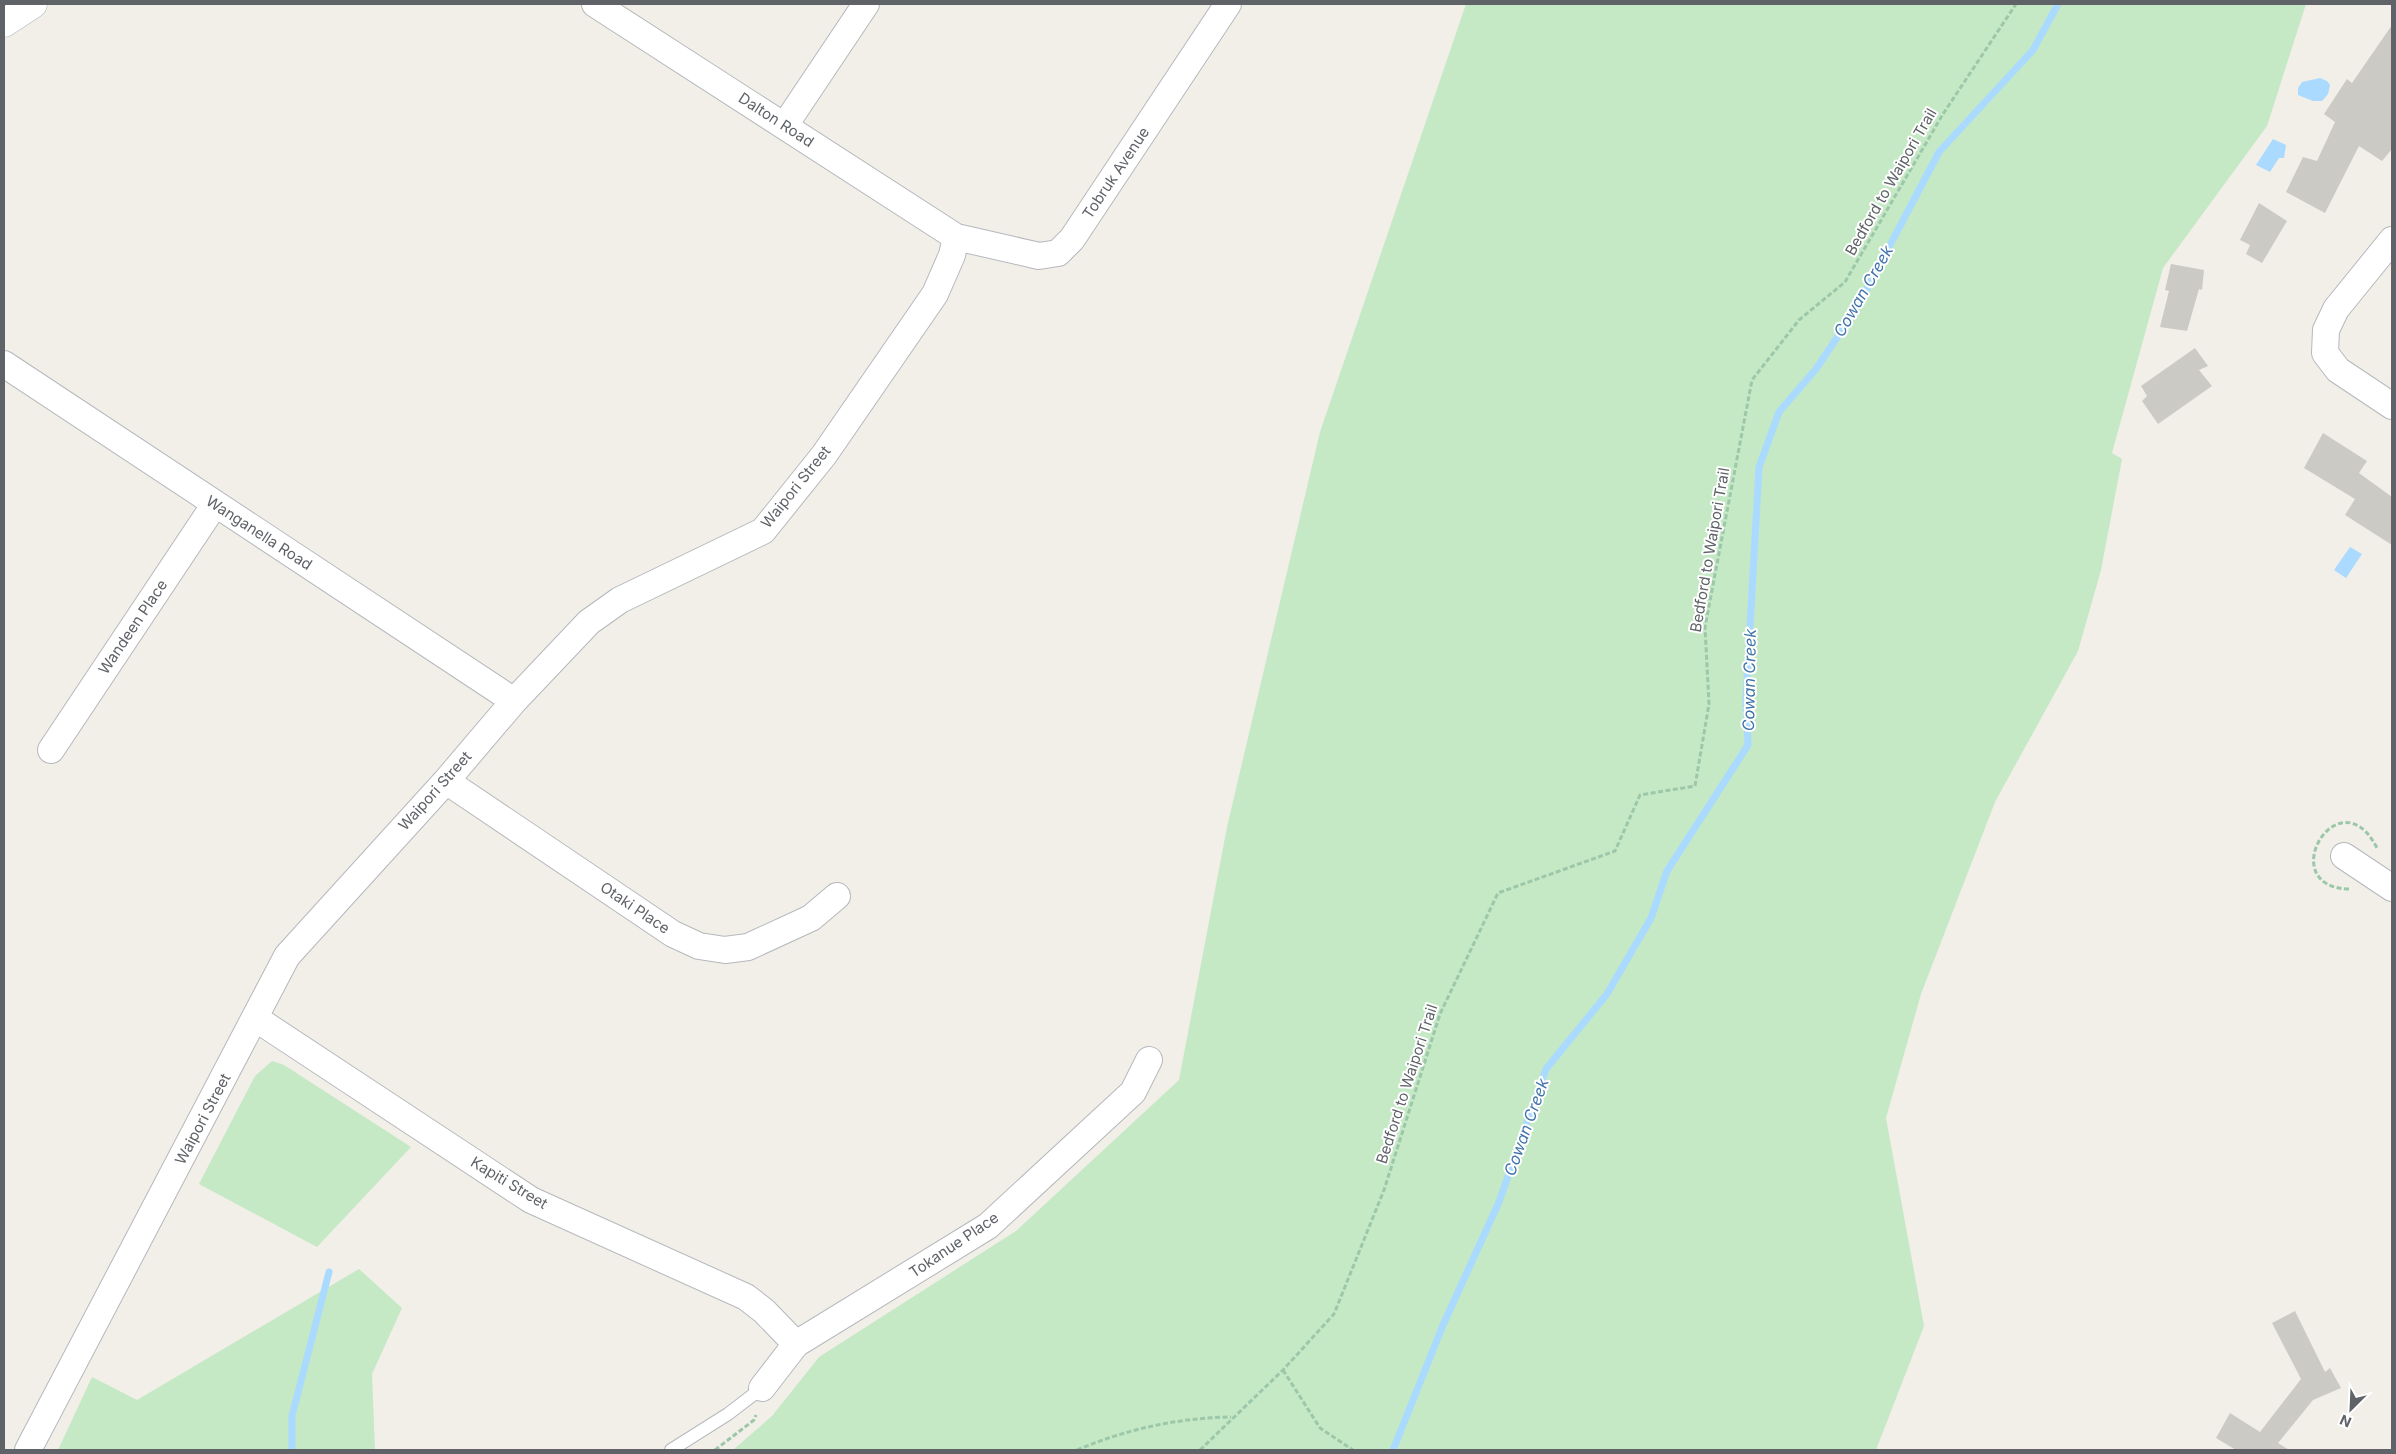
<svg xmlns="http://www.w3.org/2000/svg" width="2396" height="1454" viewBox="0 0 2396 1454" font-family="Inter,sans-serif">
<rect width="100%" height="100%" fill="#f1efe8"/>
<path fill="#c5e8c5" d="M1466 4H2306L2267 126 2163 268 2112 453 2122 459 2101 570 2078 651 1995 802 1921 994 1886 1118 1924 1326 1876 1450H733L772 1416 819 1357 1016 1231 1179 1080 1227 827 1320 432Z
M272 1061 284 1065 411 1147 317 1247 199 1184 255 1076Z
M359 1269 402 1308 372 1374 375 1450H58L92 1377 137 1400Z"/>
<path fill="#aadaff" d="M2320 78 2327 81 2330 85 2328 94 2322 101H2313L2298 95V88L2302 82Z
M2273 139 2286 145 2284 158H2279L2270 172 2256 165Z
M2350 547 2362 554 2346 578 2334 570Z"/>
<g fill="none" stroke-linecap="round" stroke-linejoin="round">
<path stroke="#aadaff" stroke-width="7" d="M292 1450V1416L329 1272
M1393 1450 1443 1325 1499 1202 1546 1069 1607 994 1651 918 1667 871 1748 745 1746 699 1759 467 1779 412 1816 369 1858 306 1939 152 2033 50 2058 4"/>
</g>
<path fill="#cccac5" d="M2392 25V149L2382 161 2359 146 2325 213 2286 192 2303 157 2317 161 2335 122 2324 114 2347 79 2352 83Z
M2259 203 2287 221 2262 263 2246 254 2250 245 2240 240Z
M2171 264 2204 270 2202 290 2199 289 2187 331 2160 327 2169 291 2165 290Z
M2195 348 2208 366 2199 370 2212 386 2158 424 2142 401 2147 396 2141 386Z
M2323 433 2367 461 2359 473 2392 497V545L2345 515 2355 499 2304 468Z
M2295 1311 2325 1372 2330 1368 2341 1388 2313 1400 2278 1443 2289 1450H2236L2216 1438 2230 1413 2260 1432 2301 1379 2272 1323Z"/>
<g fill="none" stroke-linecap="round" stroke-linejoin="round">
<g stroke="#b5b8bc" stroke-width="14">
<path id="service" d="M671 1450 728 1414 762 1388"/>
</g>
<g stroke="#b5b8bc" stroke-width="28">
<path id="minor" d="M595 4 956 237 1039 256 1058 253 1072 239 1228 4
M785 125 866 4
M2392 240 2336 309 2326 330 2325 353 2338 370 2392 406
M4 364 514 701
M51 750 215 504
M446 781 673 934 699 946 725 950 748 947 811 918 837 896
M2344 856 2392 888
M255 1018 531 1200 746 1297 764 1311 796 1344
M762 1388 796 1344 988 1226 1133 1092 1149 1060
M28 1450 287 956 446 781 514 701 589 622 620 600 763 531 824 455 935 294 952 255 956 237"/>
</g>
<g stroke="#b5b8bc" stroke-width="29">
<path id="tertiary" d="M4 23 33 4"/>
</g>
<path stroke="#9cc7a9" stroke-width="3" stroke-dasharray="5 2.5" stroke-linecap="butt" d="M2349 889C2272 887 2339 773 2377 848
M1283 1370 1320 1428 1353 1450
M715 1450 754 1420 756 1415
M1077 1450C1127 1429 1177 1418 1231 1417
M1200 1450 1283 1370 1334 1314 1384 1190 1440 1014 1498 893 1615 851 1640 795 1695 786 1709 704 1705 627 1752 380 1799 320 1845 282 1943 114 2016 4"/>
<use href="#service" stroke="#fff" stroke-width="12"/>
<use href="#minor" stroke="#fff" stroke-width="26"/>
<use href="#tertiary" stroke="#fff" stroke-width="28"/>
</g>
<g text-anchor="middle" stroke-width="4" stroke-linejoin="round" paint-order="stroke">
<g font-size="15" fill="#5f6368" stroke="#fff">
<text transform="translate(776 120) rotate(33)" y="5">Dalton Road</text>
<text transform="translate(1116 173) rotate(-56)" y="5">Tobruk Avenue</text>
<text transform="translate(1891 182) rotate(-60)" y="5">Bedford to Waipori Trail</text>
<text transform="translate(796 487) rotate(-51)" y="5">Waipori Street</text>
<text transform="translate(259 533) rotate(33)" y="5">Wanganella Road</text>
<text transform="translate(1710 550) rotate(-80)" y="5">Bedford to Waipori Trail</text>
<text transform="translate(133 627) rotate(-56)" y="5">Wandeen Place</text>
<text transform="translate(435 791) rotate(-48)" y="5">Waipori Street</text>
<text transform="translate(635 908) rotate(34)" y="5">Otaki Place</text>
<text transform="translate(1407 1084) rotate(-72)" y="5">Bedford to Waipori Trail</text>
<text transform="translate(203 1119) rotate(-62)" y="5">Waipori Street</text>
<text transform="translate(509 1183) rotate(31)" y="5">Kapiti Street</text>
<text transform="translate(954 1245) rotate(-34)" y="5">Tokanue Place</text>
</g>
<g font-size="16" font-style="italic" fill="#4174aa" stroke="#fff">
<text transform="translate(1863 291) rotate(-60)" y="6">Cowan Creek</text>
<text transform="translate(1749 680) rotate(-89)" y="6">Cowan Creek</text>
<text transform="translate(1526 1127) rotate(-70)" y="6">Cowan Creek</text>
</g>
</g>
<rect width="2396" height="1454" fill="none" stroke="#5f6368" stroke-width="10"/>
<g transform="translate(2351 1409) rotate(204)" stroke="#ffffff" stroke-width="4" paint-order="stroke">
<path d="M0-4L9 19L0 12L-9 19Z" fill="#5f6368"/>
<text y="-8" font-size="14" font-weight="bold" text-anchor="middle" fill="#5f6368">N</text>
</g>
</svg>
